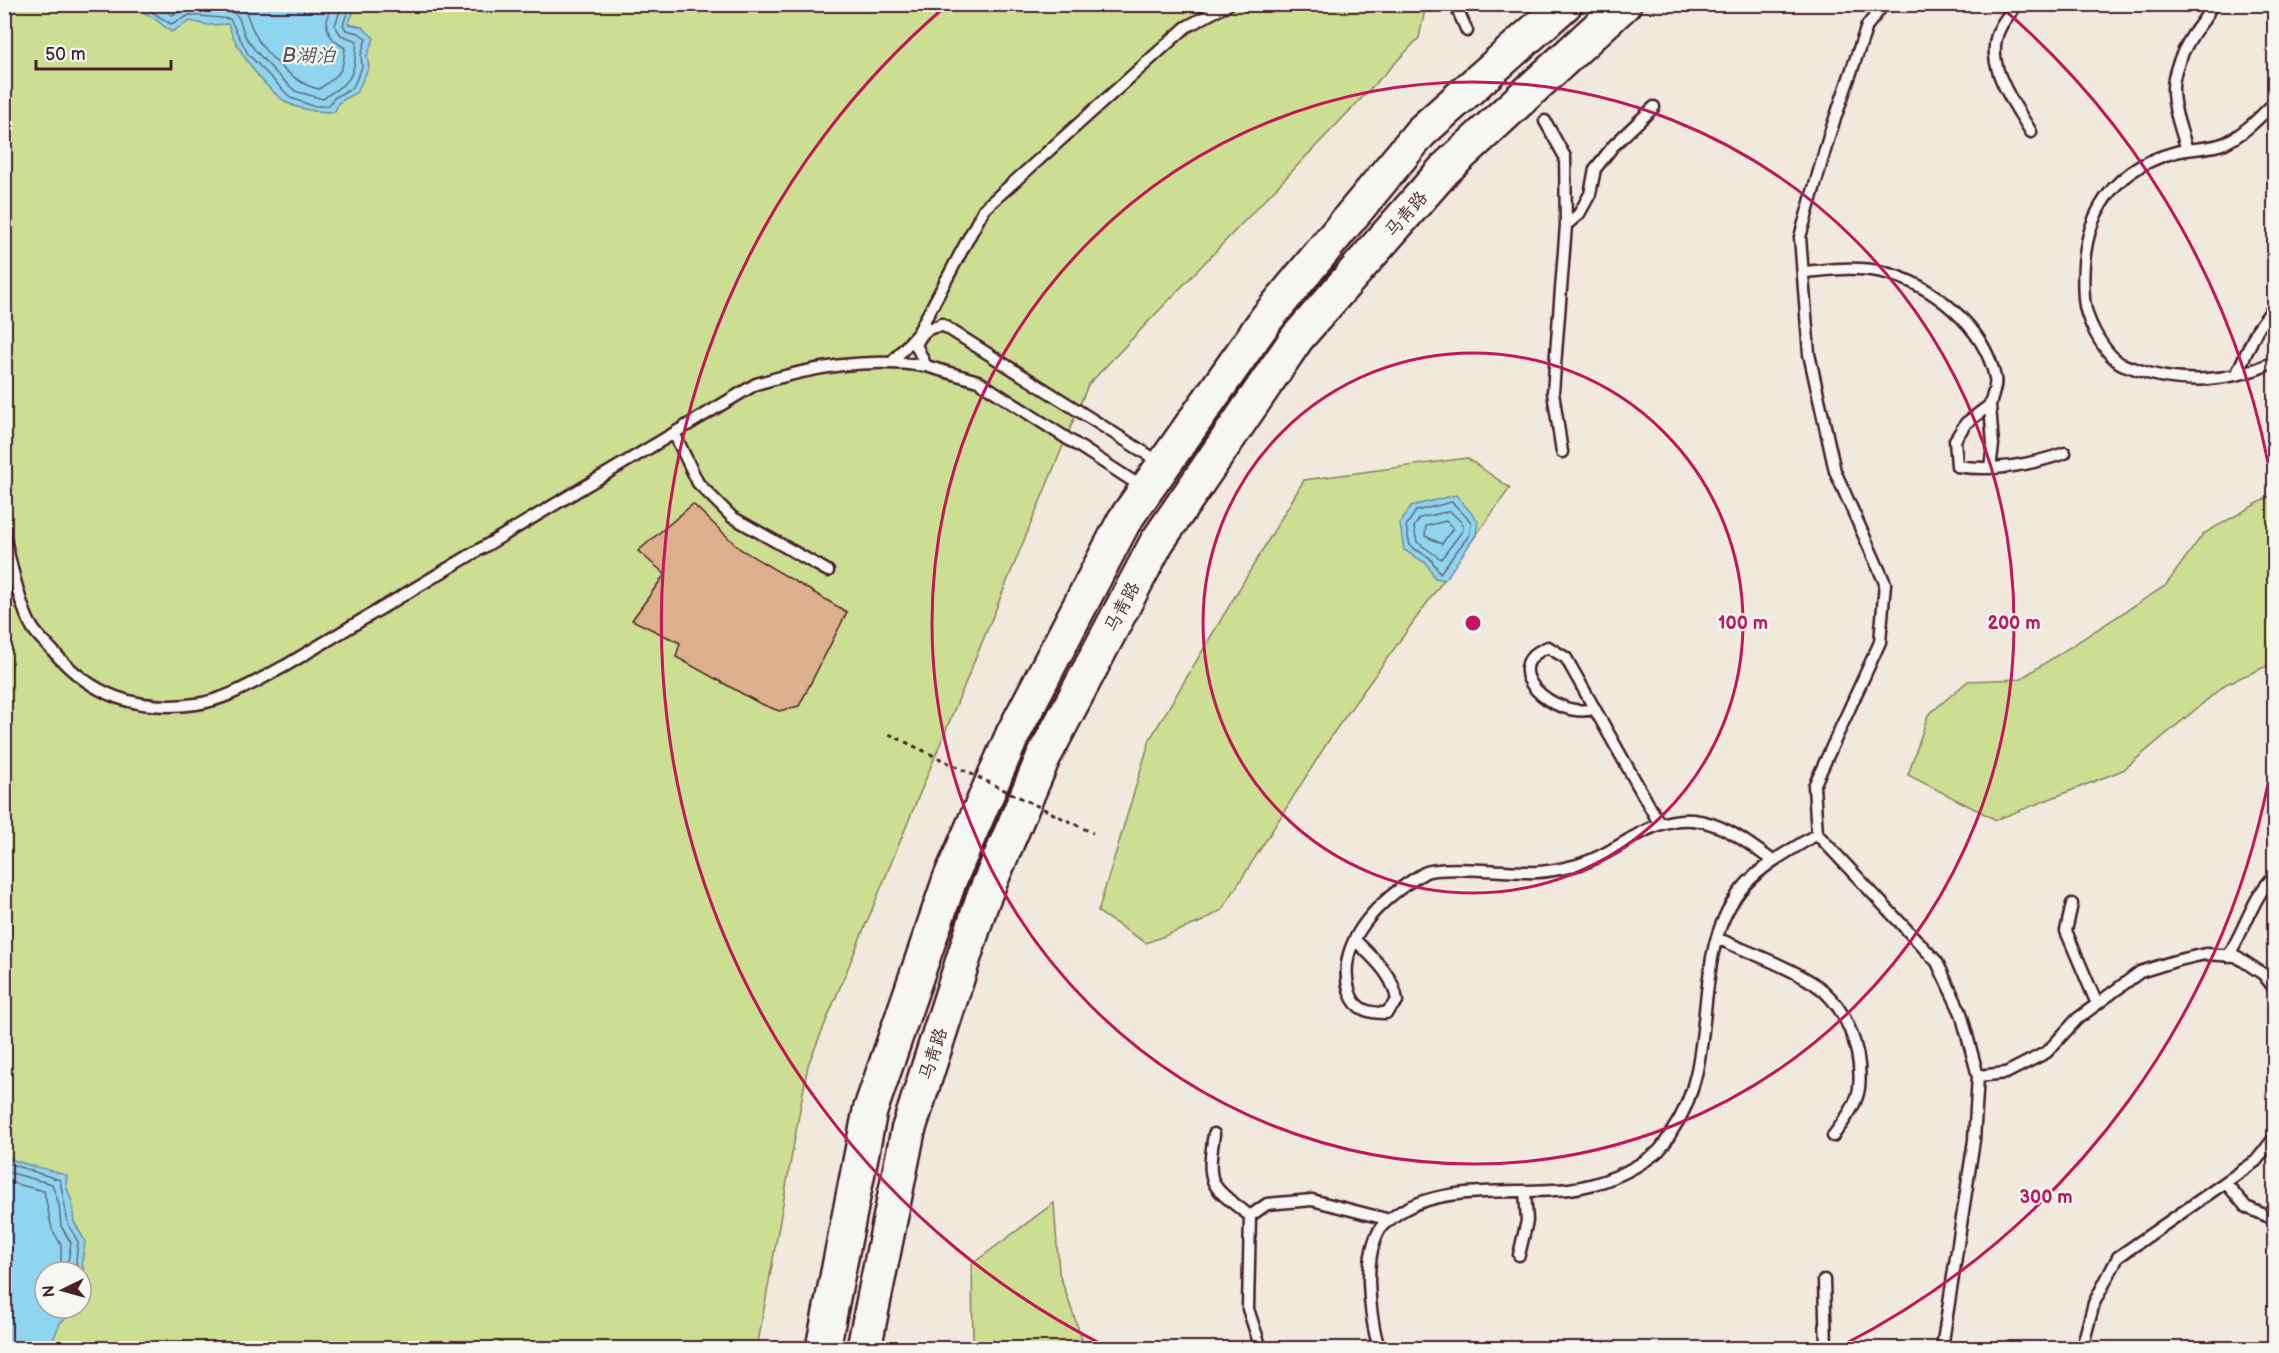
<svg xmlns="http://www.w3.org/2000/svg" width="2279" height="1353" viewBox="0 0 2279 1353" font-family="'Balsamiq Sans','LXGW WenKai TC',sans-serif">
<rect width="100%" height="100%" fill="#f1e8de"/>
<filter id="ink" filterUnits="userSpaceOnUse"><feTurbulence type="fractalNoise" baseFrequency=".0167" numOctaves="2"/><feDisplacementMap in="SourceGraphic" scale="12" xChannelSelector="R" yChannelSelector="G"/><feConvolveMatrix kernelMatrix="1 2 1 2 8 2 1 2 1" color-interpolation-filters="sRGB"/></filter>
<g filter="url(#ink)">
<path fill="#ccde92" stroke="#8b7e5e" stroke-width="1.5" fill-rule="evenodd" d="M5 5H1426L1419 38 1088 385 808 1065 757 1348H5ZM45 1272H81V1308H45Z
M1467 458 1510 488 1334 732 1222 910 1201 922 1146 943 1098 912 1150 739 1304 480Z
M2274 494V663L2226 684 2123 770 1996 820 1908 775 1928 715 1968 681 2020 679 2165 586 2203 534Z
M1054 1203 1059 1273 1085 1348H980L973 1338 972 1264Z"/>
<path fill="#8fd5f0" stroke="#738ca1" stroke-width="1.5" d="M105 5H357L348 24 362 27 374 38 367 56 369 67 357 92 338 103 335 112C319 112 304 111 290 104 265 91 236 49 228 24L208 25 190 21 171 32C160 23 147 11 133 9 122 7 116 10 105 5Z
M1456 495 1478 521 1476 535 1445 580 1435 578 1426 563 1404 550 1400 524 1411 506Z
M4 1154C15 1165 50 1168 67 1176L66 1185 72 1202 74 1222 85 1241 82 1262 88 1297 81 1305V1272H45V1308H79L60 1323 53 1340 34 1348H5Z"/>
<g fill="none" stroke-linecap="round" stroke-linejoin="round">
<path stroke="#66687a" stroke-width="1.5" d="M139 4 171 24 190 15 230 19 248 54 291 98 313 106H328L334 98 353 87 362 67 361 55 366 39 359 33 346 30 343 25 350 4
M157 4 172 15 190 8 234 13 239 18 245 36 254 49 274 71 295 91 323 99C330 93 340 88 346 82 356 73 355 53 357 41L341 35 335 26 342 4
M238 4C249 12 248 21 254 32 263 53 296 85 319 89 340 74 343 74 345 48 325 37 323 24 332 4
M1452 502 1471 522 1470 534 1440 573 1430 558 1410 546 1406 526 1416 511Z
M1450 511 1463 524V530L1441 559 1417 542 1414 527 1420 518Z
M1446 521 1453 528 1442 544 1425 536 1426 526Z
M4 1162 60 1180 68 1224 78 1242 76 1261 78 1272
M4 1171 52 1184 59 1205 61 1226 71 1243 68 1261 70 1272
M4 1181 44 1191 52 1229 61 1245V1272"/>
</g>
<path fill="#dcb08d" stroke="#4a1f2b" stroke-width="1.5" d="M693 504 740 549 847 612 799 706 779 711 759 703 676 657 680 643 632 620 665 574 638 551Z"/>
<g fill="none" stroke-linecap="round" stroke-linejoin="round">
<g stroke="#4a1f2b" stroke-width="15">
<path id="service" d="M1455 4 1467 31
M1884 4 1867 26 1830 133 1800 237 1809 354 1835 471 1885 583 1880 642 1814 786 1817 834 1937 962 1961 1013 1978 1076 1974 1140 1942 1348
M2017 4C2012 12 2004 19 2000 28 1982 63 2014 103 2031 132
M2274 103C2260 117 2244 134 2225 143 2211 149 2191 148 2176 152 2103 171 2079 227 2084 298 2085 318 2101 348 2117 361 2121 365 2128 366 2133 368 2178 386 2231 382 2274 362
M1545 121 1565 157 1566 225 1553 392 1562 452
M2187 150C2172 100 2163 83 2192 36 2198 26 2209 16 2211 4
M1566 225 1579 214 1590 194 1595 169 1614 145 1654 107
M1803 272C1829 270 1856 266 1882 272 1930 283 1985 326 1995 378 1997 385 1992 397 1990 405L1966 423 1955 440 1957 466C1994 472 2030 465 2065 453
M941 324 1161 463
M945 326C929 326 923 330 916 345L926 366 978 381 1142 487
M893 361 918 333 984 209 1186 27 1229 4
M2236 375 2257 330 2271 311 2274 315
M674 433 698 483 732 517 828 571
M1990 468 1993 445 1990 405
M4 534C9 557 20 608 32 627 37 636 46 643 53 651 92 696 137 712 196 704 227 700 258 680 285 666L756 384C813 367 867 357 926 366
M1593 709C1556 720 1494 668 1548 647L1566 658 1659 823
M2072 904 2066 931 2097 1004
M1717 938C1747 952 1786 965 1813 983 1845 1003 1863 1050 1859 1088 1857 1105 1843 1122 1833 1136
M1355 940C1373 958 1394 975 1397 1001L1386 1013C1370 1013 1356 1011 1350 993 1333 941 1383 897 1424 873 1437 865 1508 872 1528 872 1543 873 1562 869 1577 865 1618 854 1648 816 1693 820 1724 823 1749 844 1773 861
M2228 956C2245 930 2252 898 2274 876
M1978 1076 2006 1073 2047 1052 2077 1019 2140 972 2175 961 2205 954 2236 956 2263 974 2274 988
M1214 1134C1206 1186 1210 1185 1250 1216
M2226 1183 2246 1207 2274 1219
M1519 1255 1527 1221 1525 1191
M1824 1280 1826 1348
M1261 1348 1248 1309 1250 1216 1267 1204 1312 1200 1390 1220
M1379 1348C1372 1326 1370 1306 1369 1282 1369 1265 1371 1244 1380 1229 1382 1224 1389 1221 1393 1217 1438 1182 1515 1195 1569 1189 1601 1185 1631 1172 1656 1153 1663 1148 1668 1138 1672 1131 1724 1057 1685 951 1746 884 1765 863 1793 849 1817 834
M2082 1348 2094 1303 2118 1257 2256 1161 2274 1138"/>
</g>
<g stroke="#4a1f2b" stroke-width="38">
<path id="trunk" d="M823 1348 870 1111 950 879 1013 734 1124 521 1267 318 1421 132 1565 4
M864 1348 908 1131 982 901 1043 758 1157 542 1297 338 1445 169 1624 4"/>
</g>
<use href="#service" stroke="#f6f6f2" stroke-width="10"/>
<use href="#trunk" stroke="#f6f6f2" stroke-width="33"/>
<path stroke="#4a1f2b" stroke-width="3" stroke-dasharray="4.5 4.5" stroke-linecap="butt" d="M889 734 1093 833"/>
</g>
</g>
<g fill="none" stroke="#c2185b" stroke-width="3">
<circle cx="1473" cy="623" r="270"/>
<circle cx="1473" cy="623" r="541"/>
<path d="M2274 750A811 811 0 0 1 1841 1346M1105 1346A811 811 0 0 1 946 6M2000 6A811 811 0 0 1 2274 496"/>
</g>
<g text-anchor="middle" stroke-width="4.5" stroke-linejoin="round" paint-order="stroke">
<g font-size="18" fill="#4a1f2b" stroke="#f6f6f2">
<text transform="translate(1406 214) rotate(-49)" y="6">马青路</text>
<text transform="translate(1122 607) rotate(-62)" y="6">马青路</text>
<text transform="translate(933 1054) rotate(-72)" y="6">马青路</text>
</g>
<g font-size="20" font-style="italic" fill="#5b4c5c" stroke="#f6f6f2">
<text x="309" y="62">B湖泊</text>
</g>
</g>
<circle cx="1473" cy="623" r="9" fill="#c2185b" stroke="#f6f6f2" stroke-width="3"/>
<g font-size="18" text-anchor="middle" font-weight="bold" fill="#c2185b" stroke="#f6f6f2" stroke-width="4.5" stroke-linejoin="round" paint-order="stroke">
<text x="1743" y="629">100 m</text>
<text x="2014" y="629">200 m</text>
<text x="2046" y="1203">300 m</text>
</g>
<rect width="2279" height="1353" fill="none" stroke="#f6f6f2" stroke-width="24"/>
<rect x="12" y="12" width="2255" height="1329" fill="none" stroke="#4a1f2b" stroke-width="2" filter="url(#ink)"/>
<g transform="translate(63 1290) rotate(265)"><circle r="28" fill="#f6f6f2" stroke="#b1a0a2" stroke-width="1.5"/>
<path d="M0-4.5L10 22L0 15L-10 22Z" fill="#4a1f2b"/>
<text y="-9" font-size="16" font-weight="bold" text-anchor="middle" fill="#4a1f2b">N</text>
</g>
<path d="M36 60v9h135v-9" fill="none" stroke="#4a1f2b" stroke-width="3"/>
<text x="45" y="60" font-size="18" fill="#4a1f2b" stroke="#f6f6f2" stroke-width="4.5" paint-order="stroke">50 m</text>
</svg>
